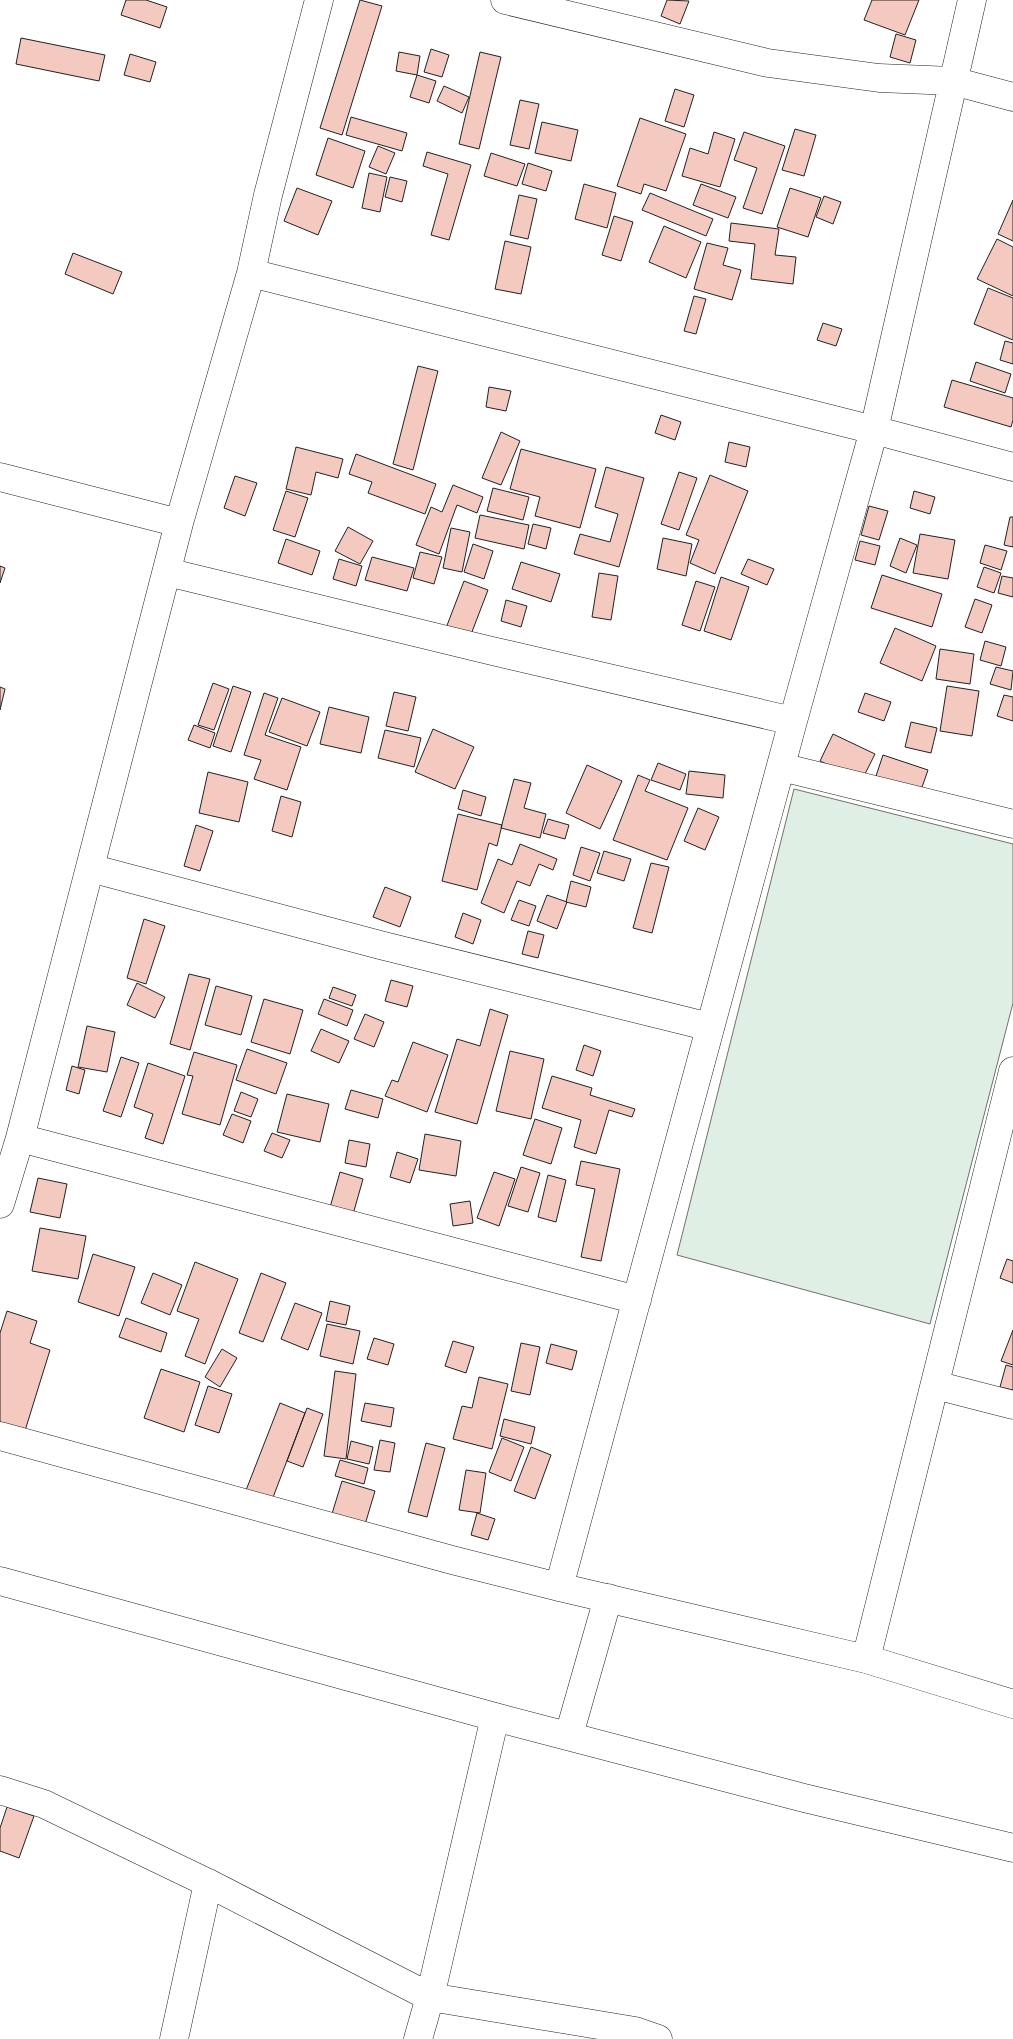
<svg xmlns="http://www.w3.org/2000/svg" width="1013" height="2039" viewBox="0 0 1013 2039" font-family="Mulish,sans-serif">
<rect width="100%" height="100%" fill="#fff"/>
<path fill="#e0efe3" stroke="#6f6f6f" d="M794 789 1013 844V1003L930 1324 677 1255Z"/>
<path fill="#f3c9c0" stroke="#222" d="M126 0H146L167 7 160 28 121 15Z
M360 0 382 6 342 135 320 128Z
M667 0 689 1 680 24 661 16Z
M872 0H919L905 35 864 20Z
M896 34 916 40 910 63 890 57Z
M21 38 105 55 99 81 16 64Z
M431 49 449 55 442 77 424 72Z
M399 52 420 56 417 75 396 71Z
M480 52 501 57 479 149 459 144Z
M130 54 156 62 150 82 124 75Z
M417 75 436 81 429 103 410 97Z
M444 86 469 97 462 113 437 101Z
M675 89 694 95 684 127 665 121Z
M520 100 539 104 529 149 510 145Z
M351 117 407 133 402 151 346 135Z
M640 118 686 134 666 191 644 184 641 194 617 186Z
M542 122 578 130 571 161 535 153Z
M795 129 816 135 804 176 782 170Z
M714 132 735 139 720 187 682 176 690 148 708 154Z
M744 132 785 146 762 214 743 208 757 168 734 160Z
M328 138 365 151 353 188 316 175Z
M378 146 395 153 386 174 369 167Z
M427 152 471 165 449 240 431 235 448 174 423 166Z
M491 153 525 164 517 186 484 176Z
M528 163 552 171 546 191 522 184Z
M369 173 387 177 380 212 362 208Z
M390 177 407 181 402 202 385 197Z
M584 184 616 193 607 228 575 219Z
M701 184 736 197 728 218 693 205Z
M297 188 332 201 318 235 284 221Z
M790 188 821 198 808 237 777 227Z
M650 193 713 219 706 236 642 210Z
M519 195 537 199 528 239 510 235Z
M824 196 841 202 833 224 816 217Z
M1013 200V241L998 234Z
M614 216 633 222 621 261 602 255Z
M731 223 779 229 775 255 796 257 793 284 751 279 755 244 729 241Z
M664 226 701 242 686 278 649 262Z
M997 239 1013 247V296L977 279Z
M505 241 531 247 521 294 495 289Z
M707 243 728 248 723 265 741 270 732 300 694 289Z
M73 253 122 272 113 294 65 274Z
M988 288 1013 298V340L974 324Z
M694 296 706 299 696 334 684 331Z
M823 323 842 329 836 346 817 340Z
M1005 341 1013 343V364L1000 360Z
M976 362 1011 374 1005 393 970 381Z
M418 366 438 371 413 470 393 464Z
M952 380 1013 398V420L1011 427 944 407Z
M489 387 511 391 506 411 486 407Z
M661 415 681 422 675 440 655 433Z
M501 432 520 441 501 485 482 478Z
M729 442 750 447 746 467 725 462Z
M296 447 343 459 338 478 316 472 311 495 286 489Z
M521 449 596 469 580 528 535 516 540 497 510 489Z
M356 454 436 484 425 514 368 493 372 482 349 474Z
M606 467 644 478 619 567 574 554 580 534 610 542 618 514 595 507Z
M679 472 697 478 679 530 661 524Z
M710 475 748 491 715 574 690 563 699 540 686 535Z
M235 476 257 483 245 516 224 508Z
M453 485 483 497 477 513 457 505 439 554 416 545 431 507 442 512Z
M493 488 529 497 523 520 487 511Z
M286 491 308 498 295 537 273 530Z
M914 491 935 497 930 514 910 508Z
M869 506 888 511 879 540 861 535Z
M480 515 529 525 524 549 475 538Z
M1010 517H1013V547L1004 545Z
M533 524 551 528 546 549 528 544Z
M348 527 373 541 360 564 335 551Z
M451 528 470 532 462 572 443 568Z
M920 534 955 540 948 579 913 573Z
M663 538 692 544 686 576 657 569Z
M900 538 917 545 906 573 890 566Z
M286 539 320 551 312 575 278 563Z
M860 541 880 546 875 565 855 560Z
M473 544 493 551 484 579 464 572Z
M985 545 1007 551 1001 570 980 563Z
M420 552 442 557 434 584 413 578Z
M372 557 414 568 407 591 365 580Z
M339 559 362 566 356 586 333 579Z
M748 559 774 569 767 585 741 574Z
M521 562 560 574 551 602 512 589Z
M0 566 5 568 0 583Z
M984 567 1001 573 994 593 977 587Z
M599 573 618 576 611 620 592 617Z
M882 575 942 594 932 627 871 608Z
M1002 576 1013 578V597L998 593Z
M721 577 749 587 731 640 704 631Z
M464 581 488 590 470 637 446 628Z
M696 581 715 587 700 631 682 625Z
M975 599 992 605 982 633 965 627Z
M506 600 527 606 521 627 501 621Z
M895 628 936 646 922 681 880 663Z
M985 641 1006 647 1001 666 980 660Z
M940 649 974 654 970 684 936 679Z
M996 667 1013 671 1011 690 990 684Z
M213 683 229 689 214 730 198 725Z
M233 686 251 692 231 752 213 746Z
M947 686 979 691 972 736 940 731Z
M0 687 5 689 0 710Z
M394 692 416 697 408 731 386 726Z
M264 693 278 698 265 735 301 747 287 790 254 779 261 760 244 755Z
M865 693 891 702 884 721 858 712Z
M1004 695 1013 697V721L997 716Z
M282 698 320 712 307 746 269 732Z
M329 707 369 717 361 753 320 744Z
M911 722 937 728 931 753 905 747Z
M194 725 215 733 210 748 188 740Z
M433 729 474 747 455 789 415 772Z
M385 730 421 738 414 767 378 758Z
M833 734 875 754 862 780 820 761Z
M883 755 928 770 920 793 875 779Z
M658 763 686 774 680 790 651 780Z
M587 765 622 781 600 829 566 813Z
M689 771 725 775 723 798 686 794Z
M208 772 248 782 239 822 199 813Z
M638 775 650 780 645 791 688 808 667 860 613 840Z
M514 779 531 783 524 808 546 814 540 838 501 828Z
M463 790 486 797 481 816 458 809Z
M281 796 301 802 292 837 272 831Z
M698 808 719 817 705 850 684 841Z
M458 814 502 825 497 846 489 843 477 890 442 881Z
M548 819 569 825 565 839 543 833Z
M196 825 213 831 200 871 184 866Z
M520 844 557 859 553 870 539 864 530 886 517 881 504 913 481 903 498 859 512 865Z
M581 847 600 853 590 881 573 875Z
M604 851 631 859 624 881 597 873Z
M651 863 669 867 652 933 633 928Z
M571 881 591 887 586 907 566 902Z
M385 887 411 897 400 927 373 917Z
M547 895 567 902 557 929 537 921Z
M519 900 536 906 529 926 511 920Z
M463 913 481 920 473 944 455 937Z
M144 919 165 926 146 984 127 978Z
M528 931 544 935 538 958 522 954Z
M189 974 210 979 190 1050 170 1044Z
M391 980 413 986 407 1007 385 1001Z
M137 983 165 997 155 1018 127 1005Z
M216 986 252 996 241 1035 205 1025Z
M333 987 356 995 352 1006 329 998Z
M264 999 303 1010 290 1054 251 1042Z
M324 999 353 1010 347 1026 318 1014Z
M490 1009 508 1015 477 1124 435 1112 457 1039 480 1046Z
M365 1014 384 1022 374 1047 354 1039Z
M87 1026 115 1032 107 1072 78 1067Z
M321 1029 349 1041 339 1063 311 1051Z
M413 1042 448 1055 427 1112 385 1096 392 1080 398 1082Z
M584 1045 601 1051 593 1076 576 1070Z
M247 1049 287 1063 276 1094 236 1080Z
M510 1051 544 1059 531 1119 496 1111Z
M194 1052 237 1065 220 1125 182 1114 193 1076 187 1075Z
M121 1057 139 1063 121 1117 103 1111Z
M148 1063 185 1076 163 1144 145 1138 153 1114 134 1107Z
M72 1066 85 1070 79 1094 66 1090Z
M552 1076 592 1088 590 1095 635 1109 632 1117 609 1110 596 1154 574 1147 581 1120 542 1108Z
M351 1090 383 1099 378 1118 345 1109Z
M241 1092 258 1099 251 1117 234 1111Z
M287 1094 329 1104 320 1142 277 1132Z
M232 1114 251 1121 243 1143 223 1135Z
M535 1119 562 1128 551 1164 523 1155Z
M272 1133 290 1140 282 1158 264 1151Z
M425 1134 461 1141 456 1176 419 1170Z
M349 1140 370 1144 366 1167 345 1163Z
M397 1152 418 1159 410 1183 390 1177Z
M581 1161 620 1169 601 1261 581 1257 595 1189 576 1185Z
M521 1167 540 1173 528 1212 508 1206Z
M340 1172 363 1179 352 1218 329 1211Z
M494 1172 515 1179 499 1226 477 1218Z
M548 1175 566 1180 556 1222 538 1217Z
M38 1178 67 1184 60 1218 30 1212Z
M470 1201 473 1223 453 1226 450 1204Z
M40 1228 86 1236 78 1279 32 1271Z
M93 1254 135 1267 119 1316 78 1302Z
M1007 1259 1013 1261V1283L1000 1278Z
M195 1262 238 1279 205 1364 185 1356 199 1319 177 1311Z
M153 1273 182 1285 170 1315 141 1303Z
M261 1273 286 1283 263 1342 239 1333Z
M330 1301 350 1306 346 1325 326 1321Z
M295 1303 322 1313 308 1350 281 1339Z
M7 1311 37 1321 30 1343 50 1350 24 1434 0 1426V1333Z
M126 1318 167 1333 161 1352 119 1337Z
M327 1324 360 1331 353 1364 320 1356Z
M1013 1330V1365L1001 1361Z
M374 1338 394 1344 388 1365 367 1359Z
M453 1341 474 1347 466 1373 445 1366Z
M521 1343 540 1347 530 1395 511 1391Z
M551 1344 577 1351 572 1370 546 1363Z
M222 1349 237 1358 220 1387 205 1377Z
M1006 1365 1013 1367V1390L1000 1387Z
M161 1369 200 1382 184 1432 144 1418Z
M335 1371 356 1374 346 1459 324 1456Z
M479 1377 508 1384 492 1449 453 1439 462 1406 472 1408Z
M208 1386 232 1394 219 1433 195 1425Z
M280 1403 305 1413 269 1508 243 1498Z
M365 1403 394 1408 391 1427 361 1421Z
M307 1408 323 1414 303 1467 287 1461Z
M504 1419 535 1427 531 1444 500 1436Z
M502 1438 524 1447 511 1481 489 1472Z
M380 1440 395 1443 390 1472 374 1470Z
M351 1441 373 1447 369 1464 347 1459Z
M426 1443 445 1448 427 1517 408 1512Z
M531 1447 551 1455 535 1499 514 1491Z
M340 1460 368 1468 364 1484 335 1476Z
M466 1470 486 1473 480 1513 459 1510Z
M342 1481 375 1491 364 1528 331 1517Z
M477 1513 495 1519 488 1540 471 1535Z
M7 1807 34 1816 19 1858 0 1851V1828Z"/>
<g fill="none" stroke-linecap="round" stroke-linejoin="round">
<g stroke="#222" stroke-width="29">
<path id="minor" d="M505 0 768 63 879 78 953 81 1013 97
M251 273 874 430 1013 467
M0 477 179 523
M167 572 488 650 793 721
M781 767 1013 824
M90 868 380 945 710 1027
M20 1138 637 1300
M0 1204 20 1138 179 523 251 273 268 195 319 0
M935 1385 1013 1405
M0 1436 452 1560 559 1587 866 1659 1013 1704
M0 1581 495 1717 804 1798 1013 1848
M559 1587 793 721 874 430 972 0
M866 1659 1013 1071
M569 1735 608 1598
M0 1790 44 1804 208 1883 430 1997 635 2031 658 2039
M174 2039 208 1883
M418 2039 430 1997 495 1717"/>
</g>
<use href="#minor" stroke="#fff" stroke-width="28"/>
</g>
</svg>
